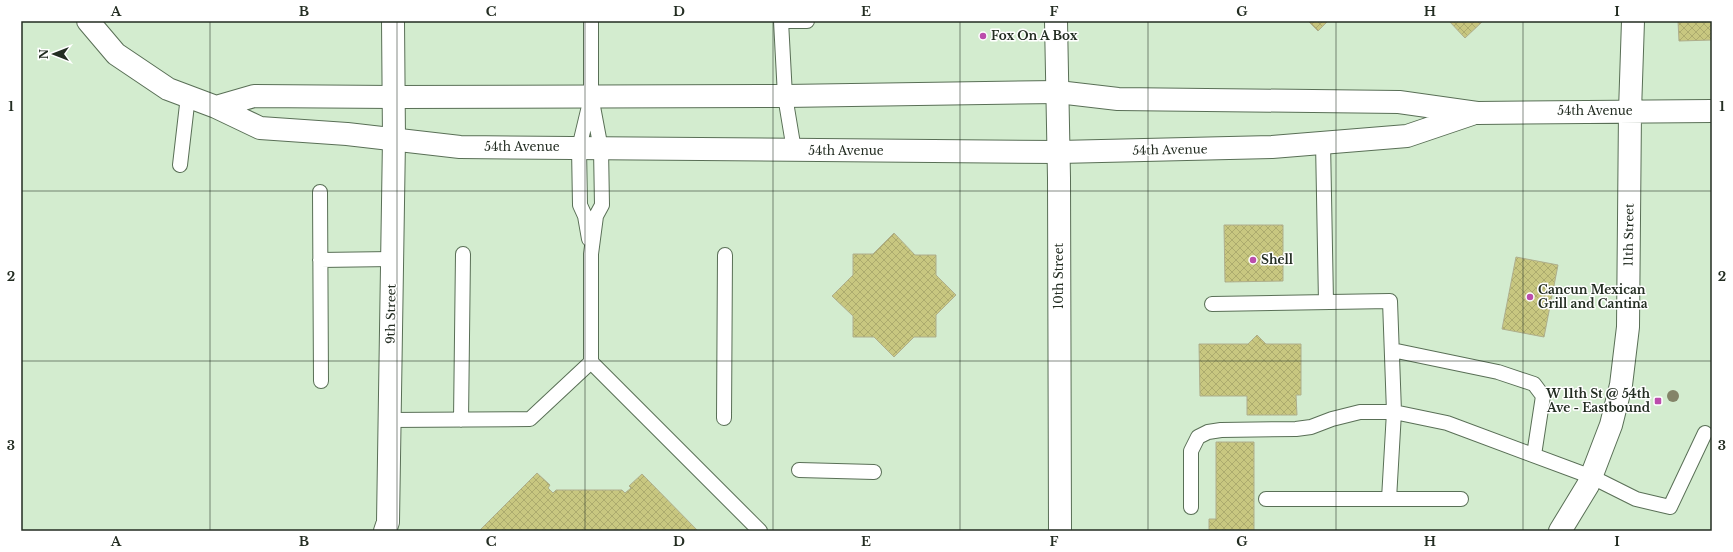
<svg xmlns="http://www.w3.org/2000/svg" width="1733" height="552" viewBox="0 0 1733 552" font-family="'Libre Baskerville',serif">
<defs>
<pattern id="building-cross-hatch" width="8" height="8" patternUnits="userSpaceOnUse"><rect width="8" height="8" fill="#c8c780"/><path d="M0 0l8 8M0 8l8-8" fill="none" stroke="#acab6e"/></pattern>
</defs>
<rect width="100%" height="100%" fill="#d3eccf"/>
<path fill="url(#building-cross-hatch)" stroke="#aeae8c" d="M1308 21H1328L1318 31Z
M1449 21H1483L1465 38Z
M1678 21H1712V40L1679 41Z
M1224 225H1283V281L1225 282Z
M894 233 915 255H936V275L956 295 936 315V337H914L894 357 874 337H853V316L832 296 853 275V254H873Z
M1516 257 1558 265 1544 337 1502 329Z
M1257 335 1266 344H1301V395H1296L1297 415H1247V396H1200L1199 344H1248Z
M1216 442H1254V531H1209V519H1216Z
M537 473 550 485 548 488 553 493 556 490H622L625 493 631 488 629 486 642 474 698 531H479Z"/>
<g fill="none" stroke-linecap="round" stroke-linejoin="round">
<g stroke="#596f56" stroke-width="16">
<path id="service" d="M591 21V96L601 149 602 205 596 216 591 254V362L760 531
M781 21 785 96 794 150
M781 21H807
M1323 142 1326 302
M180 165 188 96
M320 192 321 381
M589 239 585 216 580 205 579 148 590 102
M320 260 392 259
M1212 304 1390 301 1394 412 1389 499
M1392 350 1498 372 1534 384 1543 396 1534 455
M724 418 725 255
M389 420 530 419 591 362
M461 420 463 254
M799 470 874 472
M1266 499H1461
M1191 507V451L1198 437 1208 432 1221 430 1296 429 1311 427 1332 419 1360 412H1394L1447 423 1592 477 1636 499 1670 507 1705 433"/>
</g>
<g stroke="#596f56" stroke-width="24">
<path id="minor" d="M1058 92 1118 99 1399 102 1477 113 1712 111
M1059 152 1272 147 1407 136 1472 114
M385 531 388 522 394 139 393 21
M1560 531 1588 485 1611 425 1621 385 1628 327 1630 111 1633 21"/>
</g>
<g stroke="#596f56" stroke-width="24">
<path id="tertiary" d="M88 21 116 54 168 89 216 107 260 128 347 134 460 147 1059 152
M216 107 254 96 394 97 785 96 1058 92"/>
</g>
<g stroke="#596f56" stroke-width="24">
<path id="primary" d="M1056 21 1059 178 1060 531"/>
</g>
<use href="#service" stroke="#fff" stroke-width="14"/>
<use href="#minor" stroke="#fff" stroke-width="22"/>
<use href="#tertiary" stroke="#fff" stroke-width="22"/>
<use href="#primary" stroke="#fff" stroke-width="22"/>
</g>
<circle fill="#838468" cx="1673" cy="396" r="6"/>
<path fill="none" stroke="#232d22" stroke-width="1" stroke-opacity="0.55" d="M210 21V531M397 21V531M585 21V531M773 21V531M960 21V531M1148 21V531M1336 21V531M1523 21V531M21 191H1712M21 361H1712"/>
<g fill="#bb4dac" stroke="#fff" stroke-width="1.5">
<circle cx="983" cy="36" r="4"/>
<circle cx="1253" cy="260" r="4"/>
<circle cx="1530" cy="297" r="4"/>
<rect x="1654" y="397" width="8" height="8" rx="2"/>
</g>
<g text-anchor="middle" stroke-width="3" stroke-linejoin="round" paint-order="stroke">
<g font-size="12" font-weight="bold" fill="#232d22" stroke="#fff" text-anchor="start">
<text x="991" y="40">Fox On A Box</text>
<text x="1261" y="264">Shell</text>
<text x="1538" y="294">Cancun Mexican<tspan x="1538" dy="14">Grill and Cantina</tspan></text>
<text x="1650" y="398" text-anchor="end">W 11th St @ 54th<tspan x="1650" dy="14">Ave - Eastbound</tspan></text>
</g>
<g font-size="12" fill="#232d22" stroke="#fff">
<text x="1595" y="115">54th Avenue</text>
<text x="522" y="151">54th Avenue</text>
<text transform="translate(1170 150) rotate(-1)" y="4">54th Avenue</text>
<text x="846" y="155">54th Avenue</text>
<text transform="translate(1629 235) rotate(-89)" y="4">11th Street</text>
<text transform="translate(1059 276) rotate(-90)" y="4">10th Street</text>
<text transform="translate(391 314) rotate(-89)" y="4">9th Street</text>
</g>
</g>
<rect width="1733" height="552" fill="none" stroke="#ffffff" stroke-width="44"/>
<g transform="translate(54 54) rotate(270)" stroke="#ffffff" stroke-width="3" paint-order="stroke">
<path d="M0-3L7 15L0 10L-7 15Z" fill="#232d22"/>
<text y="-6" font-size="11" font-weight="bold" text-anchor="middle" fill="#232d22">N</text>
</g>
<rect x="22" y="22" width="1689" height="508" fill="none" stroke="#232d22" stroke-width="1.5"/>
<g font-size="13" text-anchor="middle" font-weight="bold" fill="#232d22">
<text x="116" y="16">A</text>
<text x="304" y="16">B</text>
<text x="491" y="16">C</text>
<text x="679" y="16">D</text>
<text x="866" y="16">E</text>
<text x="1054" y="16">F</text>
<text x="1242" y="16">G</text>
<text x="1430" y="16">H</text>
<text x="1617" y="16">I</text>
<text x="11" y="111">1</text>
<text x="1722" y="111">1</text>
<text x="11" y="281">2</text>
<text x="1722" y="281">2</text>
<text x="11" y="450">3</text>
<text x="1722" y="450">3</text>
<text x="116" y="546">A</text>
<text x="304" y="546">B</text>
<text x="491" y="546">C</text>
<text x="679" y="546">D</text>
<text x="866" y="546">E</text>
<text x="1054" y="546">F</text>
<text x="1242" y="546">G</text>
<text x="1430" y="546">H</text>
<text x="1617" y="546">I</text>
</g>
</svg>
